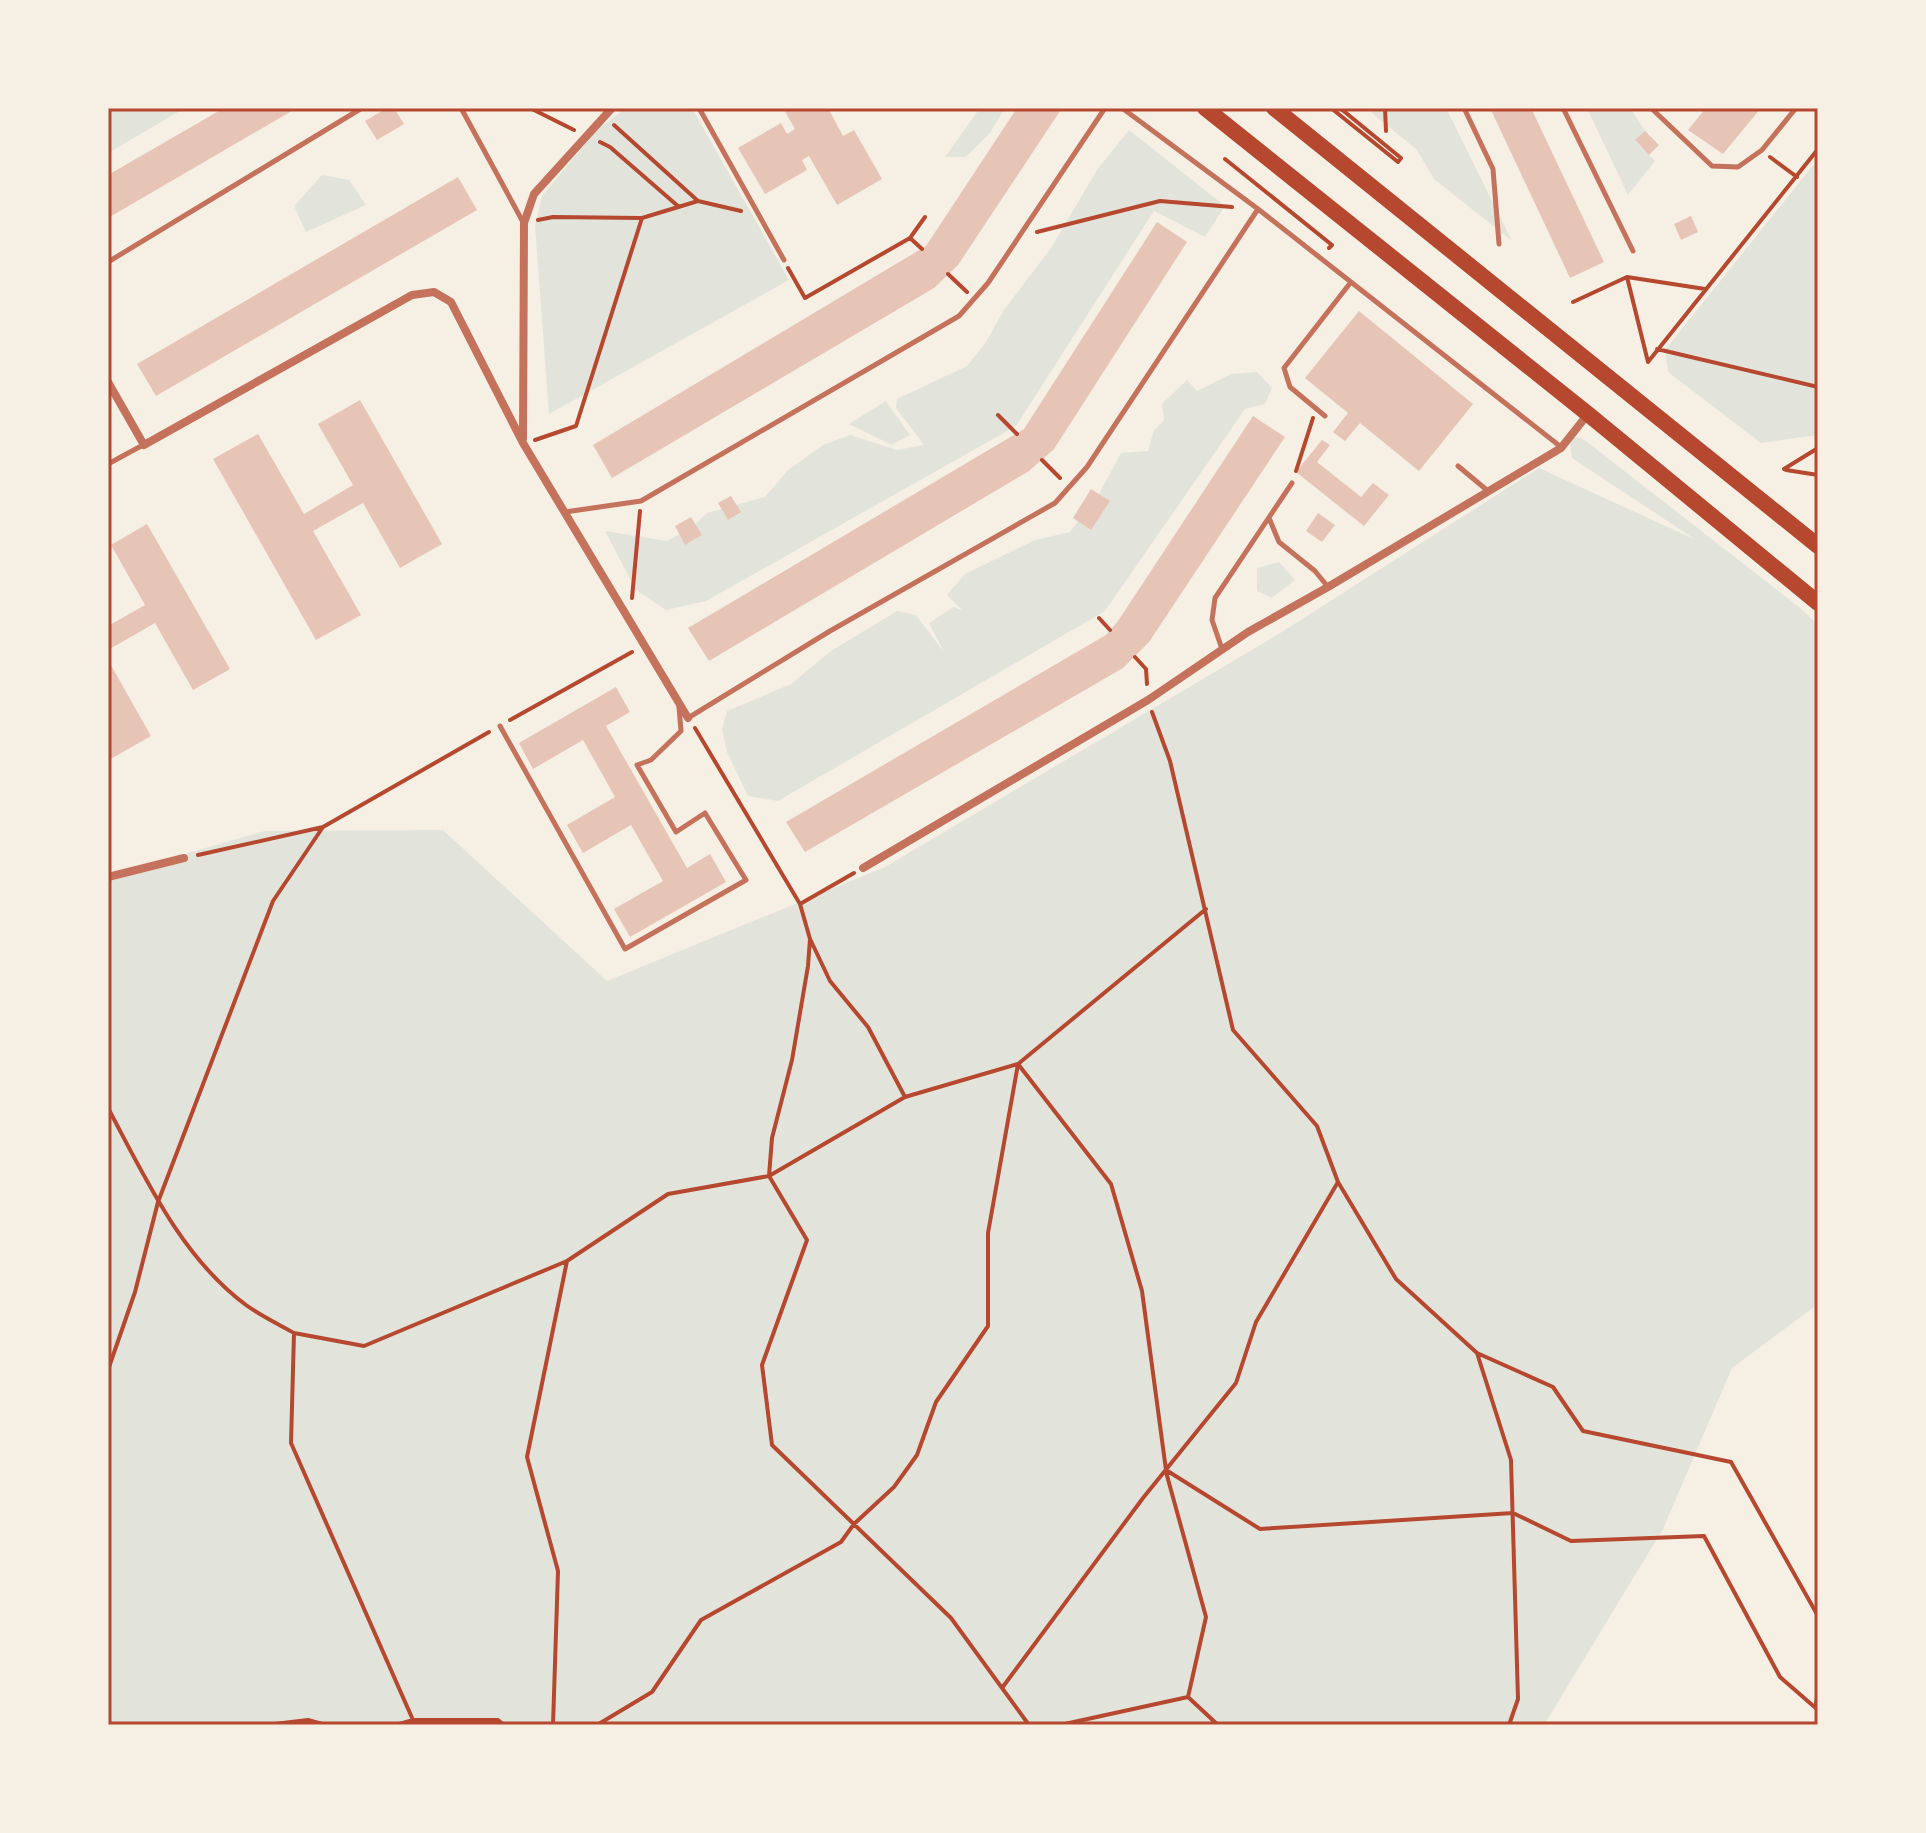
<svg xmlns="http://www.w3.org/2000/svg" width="1926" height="1833" viewBox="0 0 1926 1833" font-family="'PT Sans',sans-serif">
<rect width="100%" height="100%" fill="#f6efe4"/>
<path fill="#e2e4dc" d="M108 108H185L108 153Z
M626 108H692L789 280 549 414 535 226 542 196 597 130Z
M980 108H1005L990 133 966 157H945Z
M1366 108H1446L1512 241 1434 179 1417 150Z
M1587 108H1630L1645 131 1635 141 1655 161 1628 195Z
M1129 130 1225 206 1205 237 1154 211 1016 426 706 601 666 610 636 590 605 531 667 541 691 528 707 513 765 497 788 470 823 445 850 435 897 450 924 445 896 408 897 399 967 366 986 342 1004 310 1051 248 1097 170Z
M1818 159V435L1761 443 1668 372 1665 350Z
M322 175 349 180 366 205 306 232 294 206Z
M1257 372 1272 388 1265 404 1245 409 1105 611 778 801 748 796 727 752 722 729 727 711 791 684 831 651 897 611 916 615 944 652 929 623 953 607 962 610 947 595 965 574 1035 540 1070 532 1099 494 1121 453 1148 451 1154 430 1164 420 1162 404 1187 380 1197 391 1231 374Z
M886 401 910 435 892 445 849 424Z
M1569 437 1582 438 1799 607 1818 625V1304L1732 1368 1663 1529 1544 1725H108V876L265 831 443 830 607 981 885 867 1277 635 1539 468 1696 540 1572 458Z
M1279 562 1295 580 1272 598 1257 591V568Z"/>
<path fill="#e6c5b7" d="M224 108H297L108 218V175Z
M387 108H394L404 124 377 140 365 121Z
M783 108H833L829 110 843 136 854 130 882 179 837 205 809 156 802 160 807 170 765 194 738 148 781 123 787 134 795 129Z
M1017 108H1062L958 265 934 288 612 478 593 445 926 246Z
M1490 108H1531L1604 262 1570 278Z
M1706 108H1761L1723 154 1688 130Z
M1645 131 1659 145 1649 155 1635 140Z
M458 177 477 210 156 396 137 364Z
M1691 216 1698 232 1681 240 1674 224Z
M1157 222 1187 242 1054 449 1029 471 709 661 688 628 1024 429Z
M1359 311 1473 404 1419 471 1360 423 1345 441 1333 432 1348 413 1305 378Z
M360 400 442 544 400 568 363 503 313 531 361 615 316 640 213 459 258 434 304 514 353 485 318 424Z
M1253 416 1285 437 1149 642 1123 668 805 852 786 822 1106 635 1118 621Z
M1322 440 1330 445 1317 462 1361 497 1373 483 1389 495 1364 526 1296 472Z
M1091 489 1110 501 1091 530 1073 518Z
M731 496 741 512 728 520 718 503Z
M1318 513 1335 525 1322 542 1306 531Z
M691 517 702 535 685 545 675 526Z
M147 524 230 669 193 690 155 623 108 650V626L145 605 111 545Z
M108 660 151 736 109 760 108 757Z
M616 687 630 712 606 726 687 868 710 854 726 882 630 937 614 909 663 881 631 825 583 853 567 825 615 797 583 740 533 769 519 743Z"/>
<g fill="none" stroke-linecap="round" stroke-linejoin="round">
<path stroke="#b5482f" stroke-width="4" d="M530 108 574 130
M1331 108 1398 162 1401 158 1340 108
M1385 108 1386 131
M614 125 698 201
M600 142 610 147 679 207
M1770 157 1797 177
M1225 159 1332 245 1329 248
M538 220 553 217 642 218 698 201 741 211
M1037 232 1160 201 1232 207
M910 238 922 249
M788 268 805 298 910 238 925 217
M948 274 967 292
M1627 277 1648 362
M1573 302 1627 277 1705 289
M1657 349 1818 387
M1648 362 1818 149
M998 415 1017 434
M535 440 576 426 642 218
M1042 460 1060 478
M1784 469 1818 448
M1786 470 1818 475
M1296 471 1313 418
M632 598 640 511
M1099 618 1110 630
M1135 657 1146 669 1147 684
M1152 712 1170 761 1233 1030 1317 1126 1338 1182 1396 1279 1477 1353 1511 1460 1518 1699 1509 1725
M510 720 632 652
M695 728 800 904 854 873
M198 855 323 827 489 732
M800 904 810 939 808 966 792 1060 772 1138 769 1176 807 1240 762 1365 772 1445 951 1618 1029 1725
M811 941 830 981 868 1027 905 1097
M1018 1064 1111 1184 1142 1291 1166 1470 1260 1529 1513 1513 1571 1541 1704 1536 1780 1677 1818 1710
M108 1108C145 1177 181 1257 246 1305 261 1316 278 1324 294 1333L291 1443 413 1720
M294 1333 364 1346 567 1261 668 1194 769 1176 905 1097 1018 1064 1206 909
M1477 1353 1553 1387 1583 1431 1731 1462 1818 1616
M108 1370 135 1292 158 1202 273 901 323 827
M1166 1472 1206 1617 1188 1697 1218 1725
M1002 1688 1143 1498 1236 1383 1256 1322 1338 1182
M1816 1704 1818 1690
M266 1725 308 1720 326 1725
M396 1725 413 1720H498L504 1725
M553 1725 558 1571 527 1457 567 1261
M597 1725 652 1692 701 1620 841 1542 854 1524 894 1487 917 1455 936 1402 988 1326V1233L1018 1064
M1060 1725 1188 1697"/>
<path stroke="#c5725c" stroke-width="5" d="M461 108 523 222
M699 108 784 260
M1122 108 1258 209 1561 447
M1464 108 1493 169 1499 244
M1563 108 1633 251
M1651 108 1712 166 1738 167 1762 150 1796 108
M108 262 362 108
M1325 416 1290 387 1284 368 1351 282
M108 464 143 445
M1458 466 1488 491
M565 512 641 501 959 316 988 283 1105 108
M1269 518 1279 542 1315 571 1328 587
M1222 649 1212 620 1215 598 1292 483
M688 718 830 631 1055 503 1087 467 1258 209
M500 726 625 949 746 880 705 813 676 832 637 765 651 760 681 731 679 707"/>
<path stroke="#c5725c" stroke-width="8" d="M108 382 144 445 412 295 434 292 451 302 523 443 688 718
M523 439 524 223 534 194 612 108
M863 868 1148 700 1248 632 1328 587 1561 448 1588 414
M108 877 184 858"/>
<path stroke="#b5482f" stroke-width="16" d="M1205 108 1588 414 1818 603
M1274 108 1818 546"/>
</g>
<rect width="1926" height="1833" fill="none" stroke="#f6efe4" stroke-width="220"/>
<rect x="110" y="110" width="1706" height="1613" fill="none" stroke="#b5482f" stroke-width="3"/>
</svg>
